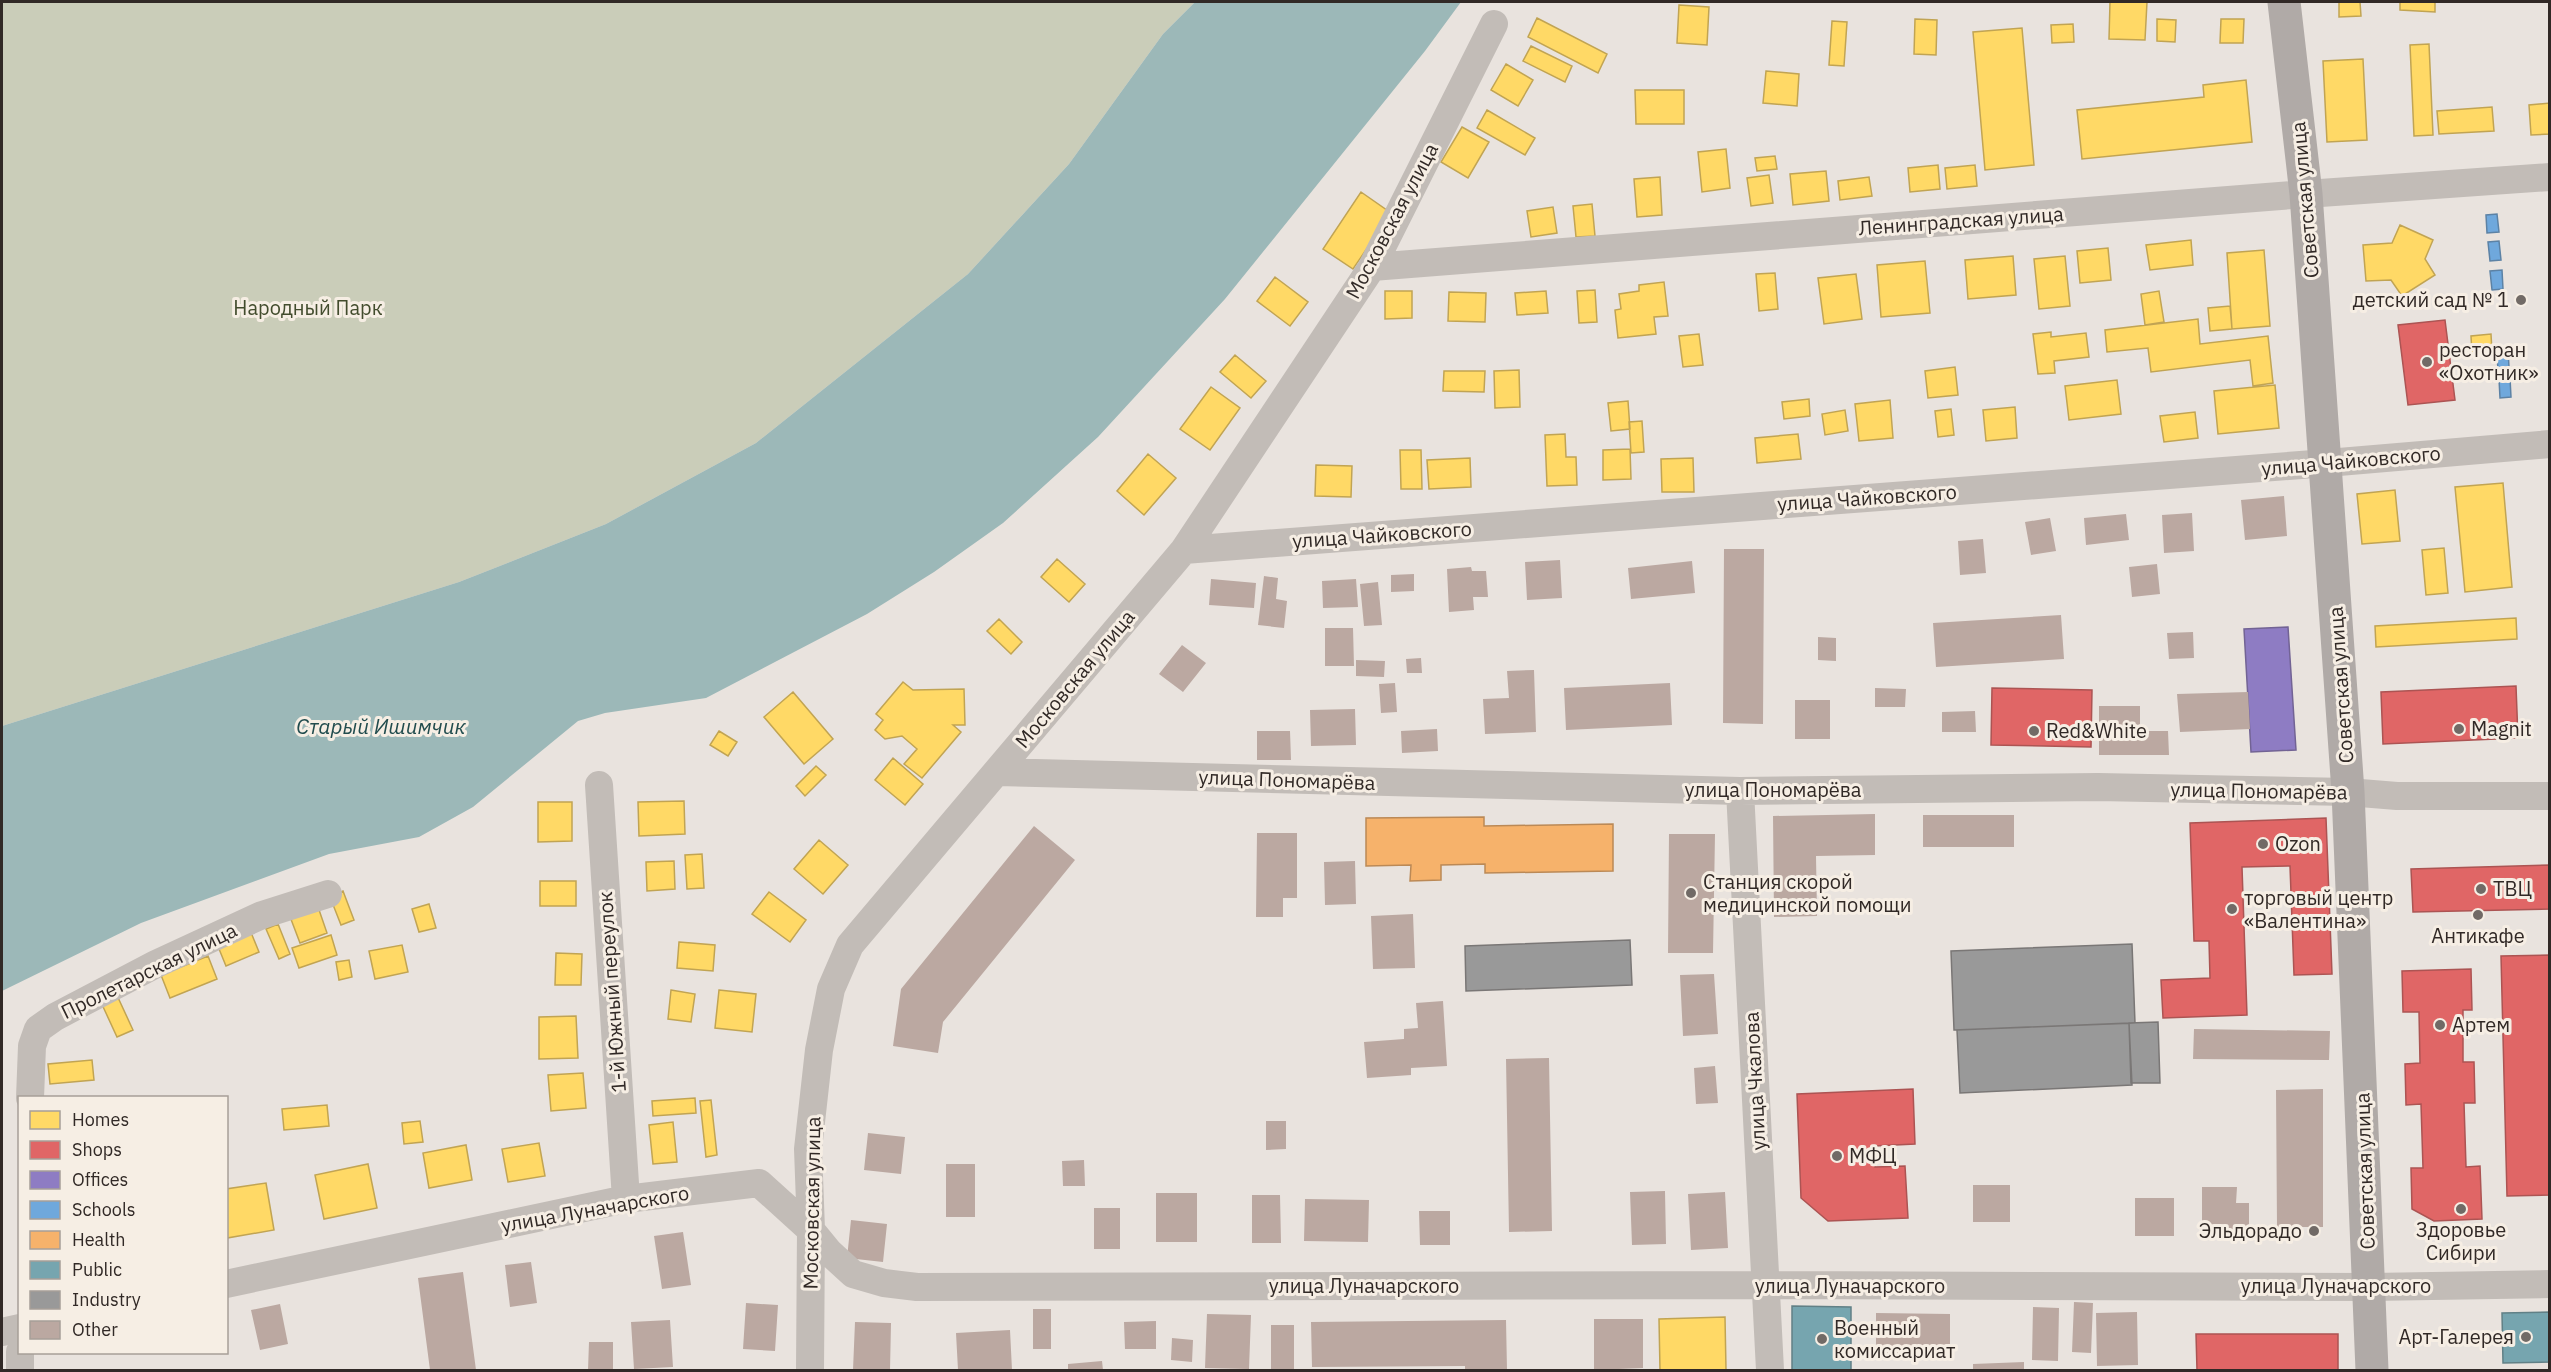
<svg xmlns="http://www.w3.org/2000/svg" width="2551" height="1372" viewBox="0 0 2551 1372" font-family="'IBM Plex Sans',sans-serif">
<rect width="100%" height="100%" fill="#e9e3de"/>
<path fill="#cacdb9" d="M2 2H1195L1163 34 1069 164 968 274 756 443 606 524 459 582 2 726Z"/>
<path fill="#9cb8b8" d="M1195 2H1461L1425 51 1225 299 1098 437 1003 523 934 572 867 614 706 698 605 713 578 721 473 807 419 837 329 854 141 923 2 991V726L459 582 606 524 756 443 968 274 1069 164 1163 34Z"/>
<path fill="#ffd966" stroke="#c1a453" stroke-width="1.5" d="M2110 2H2147L2145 40 2109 39Z
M2339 2H2360L2361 16 2339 17Z
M2400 2H2435V12L2400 10Z
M1679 5 1709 7 1707 45 1677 43Z
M1537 18 1607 54 1598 73 1528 37Z
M1915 19 1937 20 1936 55 1914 54Z
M2157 19 2176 20 2175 42 2157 41Z
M2221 19H2244L2243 43H2220Z
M1832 21 1847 22 1844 66 1829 65Z
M2073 24 2074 42 2052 43 2051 25Z
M2022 28 2034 165 1985 170 1973 32Z
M2429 44 2433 135 2414 136 2410 45Z
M1531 46 1572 66 1565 82 1523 61Z
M2363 59 2367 140 2327 142 2323 61Z
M1506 64 1533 80 1518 106 1491 90Z
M1766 71 1799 74 1797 106 1763 103Z
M2246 80 2252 142 2082 159 2077 110 2204 97 2203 85Z
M1635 90H1684V124H1636Z
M2550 103V134L2531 135 2529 105Z
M2492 107 2494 131 2439 134 2437 111Z
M1487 110 1535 138 1525 155 1477 128Z
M1462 127 1489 142 1468 178 1441 162Z
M1726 149 1730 188 1702 192 1698 152Z
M1775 156 1777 169 1757 171 1755 158Z
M1938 165 1940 189 1910 192 1908 168Z
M1975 165 1977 186 1947 189 1945 168Z
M1826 171 1829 201 1793 205 1790 174Z
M1769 175 1773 203 1751 206 1747 178Z
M1660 177 1662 215 1637 217 1634 179Z
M1869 177 1872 196 1840 200 1838 181Z
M1361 192 1391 213 1353 269 1323 249Z
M1592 204 1595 236 1576 237 1573 206Z
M1553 207 1557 233 1531 237 1527 211Z
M2400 225 2433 240 2425 259 2435 275 2402 296 2391 280 2366 281 2363 245 2392 243Z
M2191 240 2193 265 2150 270 2146 245Z
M2108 248 2111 280 2080 283 2077 251Z
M2264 250 2270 326 2232 329 2227 253Z
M2013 256 2016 295 1968 299 1965 260Z
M2065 256 2070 306 2039 309 2034 259Z
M1925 261 1930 313 1881 317 1877 265Z
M1775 273 1778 309 1759 311 1756 274Z
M1856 274 1862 319 1824 324 1818 278Z
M1275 277 1308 302 1290 326 1257 301Z
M1664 282 1668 316 1654 317 1656 334 1618 338 1615 310 1621 309 1619 294 1639 291V285Z
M1595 290 1597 322 1579 323 1577 291Z
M1385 291H1412V318L1385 319Z
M1546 291 1548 313 1517 315 1515 293Z
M2159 291 2164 322 2145 325 2141 294Z
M1449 292 1486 293 1485 322 1448 321Z
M2230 306 2232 329 2210 331 2208 308Z
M2198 319 2200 344 2268 336 2273 383 2253 386 2250 360 2151 372 2148 348 2107 352 2105 330Z
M2051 332V337L2086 333 2089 357 2054 361 2055 373 2038 374 2033 334Z
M1699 334 1703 365 1683 367 1679 336Z
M2491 334 2492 352 2472 354 2471 336Z
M1235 355 1266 381 1251 398 1220 372Z
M1955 367 1958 395 1928 398 1925 371Z
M1519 370 1520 407 1495 408 1494 371Z
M1444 371H1485L1484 392 1443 391Z
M2117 380 2121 414 2069 420 2065 386Z
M2275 385 2279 428 2218 434 2214 391Z
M1211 387 1240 408 1210 450 1180 429Z
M1809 399 1810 416 1784 419 1782 402Z
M1890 400 1893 438 1859 441 1855 404Z
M1628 401 1630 429 1611 431 1608 403Z
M2015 407 2017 438 1986 441 1983 410Z
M1951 409 1954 435 1938 437 1935 411Z
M1845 410 1848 431 1825 435 1822 414Z
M2195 412 2198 438 2164 442 2160 416Z
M1642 421 1644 452 1631 453 1629 422Z
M1565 434 1566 457H1576L1577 485 1547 486 1545 435Z
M1798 434 1801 459 1757 463 1755 438Z
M1630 449 1631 479 1603 480V450Z
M1400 450H1421L1422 489H1401Z
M1148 454 1176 478 1144 515 1117 491Z
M1470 458 1471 487 1429 489 1427 460Z
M1693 458 1694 492H1662L1661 459Z
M1316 465 1352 466 1351 497 1315 496Z
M2503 483 2512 587 2465 592 2455 487Z
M2395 490 2400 541 2362 544 2357 494Z
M2444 548 2448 593 2426 595 2422 550Z
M1057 559 1085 584 1069 602 1041 577Z
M2516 618 2517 639 2376 647 2375 626Z
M999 619 1022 642 1011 654 987 631Z
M903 682 913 690 964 689 965 725H953L961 732 922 778 904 764 917 749 902 736 885 739 875 730 883 720 876 714Z
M793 692 833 739 804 764 764 717Z
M719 731 737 742 728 756 710 745Z
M893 758 923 784 905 805 875 780Z
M816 766 826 775 805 796 796 786Z
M684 801 685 834 639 836 638 802Z
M538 802H572V841L538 842Z
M819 840 848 865 823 894 794 869Z
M702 854 704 888 687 889 685 855Z
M674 861 675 889 647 891 646 862Z
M540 881H576V906H540Z
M343 891 354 920 341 925 330 897Z
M769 892 806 920 790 942 752 914Z
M317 904 327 933 300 943 289 914Z
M429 904 436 928 419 932 412 909Z
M278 924 290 954 279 959 266 929Z
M250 930 259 952 226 966 217 944Z
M331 935 337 955 299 968 292 948Z
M679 942 715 945 713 971 677 968Z
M402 945 408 972 375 979 369 951Z
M556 953 582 954 581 985H555Z
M208 956 217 979 170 998 161 975Z
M349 960 352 977 339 980 336 962Z
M671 990 695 994 691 1022 668 1019Z
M719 990 756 994 752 1032 715 1028Z
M115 991 133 1030 117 1037 99 998Z
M576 1016 578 1058 539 1059V1017Z
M92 1060 94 1080 50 1084 48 1064Z
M583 1073 586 1108 551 1111 548 1075Z
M695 1098 696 1113 653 1116 652 1101Z
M711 1100 717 1155 706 1157 700 1101Z
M327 1105 329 1126 284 1130 282 1109Z
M420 1121 423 1142 404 1144 402 1123Z
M673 1122 677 1162 653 1164 649 1125Z
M539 1143 545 1176 508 1182 502 1149Z
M466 1145 472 1180 429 1188 423 1153Z
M368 1164 377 1208 324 1219 315 1175Z
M266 1183 274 1230 227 1238 226 1189Z
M1725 1317 1726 1370H1660L1659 1319Z"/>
<path fill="#e06666" stroke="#ac5453" stroke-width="1.5" d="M2445 320 2455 400 2408 405 2398 325Z
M2516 686 2518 738 2383 744 2381 692Z
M1992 688 2092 690 2091 747 1991 745Z
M2326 818 2332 974 2294 975 2290 866 2242 867 2247 1015 2163 1018 2161 980 2210 978 2209 941H2194L2190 823Z
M2550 865V909L2413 912 2411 869Z
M2550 955V1195L2507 1196 2501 956Z
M2471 969 2472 1010H2463V1062H2474L2475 1103H2464L2466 1167 2480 1166 2482 1219 2434 1221 2412 1209 2411 1168H2423L2421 1104 2406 1105 2405 1064 2420 1063 2419 1012H2403L2402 971Z
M1913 1089 1915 1144 1874 1146 1875 1167 1905 1166 1908 1218 1828 1221 1801 1198 1797 1094Z
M2196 1334H2338V1370H2197Z"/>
<path fill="#8e7cc3" stroke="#726394" stroke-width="1.5" d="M2288 627 2296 750 2251 752 2244 629Z"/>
<path fill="#6fa8dc" stroke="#5c82a5" stroke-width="1.5" d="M2497 214 2499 232 2487 233 2486 215Z
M2499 241 2501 260 2490 261 2488 242Z
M2502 270 2503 289 2492 290 2490 271Z
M2508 349 2509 367 2498 368 2496 350Z
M2510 378 2511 397 2500 398 2499 379Z"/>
<path fill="#f6b26b" stroke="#bb8956" stroke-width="1.5" d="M1484 817V826L1613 824V871L1485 873V864L1441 865V880L1410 881 1411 865 1366 866V818Z"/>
<path fill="#76a5af" stroke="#618086" stroke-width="1.5" d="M1792 1306 1851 1307V1370H1792Z
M2550 1312V1362L2503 1363 2502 1313Z"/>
<path fill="#999" stroke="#7a7776" stroke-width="1.5" d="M1630 940 1632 985 1466 991 1465 946Z
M2132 944 2135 1023 1954 1030 1951 951Z
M2158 1022 2160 1083H2131L2129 1023Z
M2129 1023 2132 1085 1960 1093 1957 1030Z"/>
<path fill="#bba8a1" d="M2284 496 2287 536 2245 540 2241 500Z
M2192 513 2194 551 2164 553 2162 515Z
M2126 514 2129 540 2086 545 2084 518Z
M2050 518 2056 551 2031 555 2025 522Z
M1983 539 1986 573 1960 575 1958 541Z
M1724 549H1764L1763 724 1723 723Z
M1560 560 1562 598 1527 600 1525 562Z
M1692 561 1695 593 1631 599 1628 568Z
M2157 564 2160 594 2132 597 2129 567Z
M1471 567 1472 571H1486L1488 597H1473L1474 610 1449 612 1447 569Z
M1414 574V591L1391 592V575Z
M1264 576 1278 578 1276 599 1287 601 1284 628 1258 625Z
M1211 579 1256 583 1254 608 1209 605Z
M1356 579 1358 607 1323 608 1322 581Z
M1378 582 1382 625 1364 626 1360 584Z
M2061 615 2064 659 1936 667 1933 623Z
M1325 628H1353L1354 666H1325Z
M2193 632 2194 658 2169 659 2167 633Z
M1818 637 1836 638V661L1818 660Z
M1182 645 1206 663 1183 692 1159 674Z
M1421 658 1422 673H1407L1406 659Z
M1356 660 1385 661 1384 677 1356 676Z
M1534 670 1536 732 1485 734 1483 699 1509 698 1507 671Z
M1395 683 1397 712 1381 713 1379 684Z
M1670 683 1672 725 1566 730 1564 688Z
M1875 688 1906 689 1905 707H1875Z
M2248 692 2250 729 2180 732 2177 694Z
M1795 700H1830V739H1795Z
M2099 706H2140V731H2168L2169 755H2099Z
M1355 709 1356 745 1311 746 1310 710Z
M1975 711 1976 732H1942V712Z
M1437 729 1438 751 1402 753 1401 731Z
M1257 731H1290L1291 760H1257Z
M1875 814V855L1816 856 1817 916 1774 917 1773 816Z
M1923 815H2014V847H1923Z
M1034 826 1075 860 943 1022 938 1053 893 1046 901 989Z
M1257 833H1297V898H1283V917H1256Z
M1669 834H1715L1713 953H1668Z
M1355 861 1356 904 1325 905 1324 862Z
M1413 914 1415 968 1373 969 1371 916Z
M1714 974 1718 1034 1683 1036 1680 975Z
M1443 1001 1447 1066 1411 1068V1075L1367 1078 1364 1042 1404 1039V1029L1418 1028 1416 1003Z
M2194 1029 2330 1031 2329 1060 2193 1059Z
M1549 1058 1552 1231 1509 1232 1506 1059Z
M1715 1066 1718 1103 1696 1104 1694 1068Z
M2323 1089V1227H2277L2276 1090Z
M1266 1121H1286V1149L1266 1150Z
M868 1133 905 1137 901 1174 864 1170Z
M1084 1160 1085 1186H1063L1062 1161Z
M946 1164H975V1217H946Z
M1973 1185H2010V1222H1973Z
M2202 1187H2237L2236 1203H2249V1233H2202Z
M1665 1191 1666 1244 1632 1245 1630 1192Z
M1725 1192 1728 1248 1691 1250 1688 1194Z
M1156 1193H1197V1242H1156Z
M1252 1195H1280L1281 1243H1252Z
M2135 1198H2174V1236H2135Z
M1305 1199 1369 1200 1368 1242 1304 1241Z
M1094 1208H1120V1249H1094Z
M1419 1211H1450V1245H1420Z
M851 1220 887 1224 883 1262 847 1258Z
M683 1232 691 1285 662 1289 654 1236Z
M531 1262 537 1303 510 1307 505 1265Z
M463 1272 476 1370H430L418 1278Z
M2074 1302 2093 1303 2091 1353 2072 1352Z
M746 1303 778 1305 775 1351 743 1349Z
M280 1304 288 1344 260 1350 251 1310Z
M2033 1307 2059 1308 2058 1361 2032 1360Z
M1033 1309H1051V1349H1033Z
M2137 1312 2138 1365 2097 1366 2096 1313Z
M1876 1313 1950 1314V1355H1876Z
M1207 1314 1251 1315 1249 1369 1205 1368Z
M1594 1319H1643V1368L1594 1370Z
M670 1320 673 1367 634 1369 631 1322Z
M1506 1320 1507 1370H1465V1366L1312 1367 1311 1322Z
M1156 1321V1349H1125L1124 1322Z
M855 1322 891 1323 890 1370H853Z
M1271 1325H1294V1370H1271Z
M1010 1330 1012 1370H958L956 1333Z
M1172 1338 1193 1340 1192 1362 1171 1360Z
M589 1342H613V1370H588Z
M1102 1361 1103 1370H1068V1364Z
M2024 1362V1370H1973V1364Z"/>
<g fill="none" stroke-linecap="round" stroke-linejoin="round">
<path stroke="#c2bcb7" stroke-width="28" d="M1372 267 2306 194 2550 177
M1184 550 2327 463 2550 444
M997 772 1740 791 2098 787 2348 792 2397 796H2550
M599 785 626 1199
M1740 791 1770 1370
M30 1098 32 1046 38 1029 55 1017 156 964 262 915 328 894
M226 1284 626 1199 759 1183 811 1230 829 1252 853 1274 884 1283 917 1287 1765 1285 2370 1287 2550 1284
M2 1332 20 1328
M20 1370V1352
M810 1370 811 1230 808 1149 819 1050 831 989 850 945 1184 550 1372 267 1494 24"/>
<path stroke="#b0aaa7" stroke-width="33" d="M2284 2 2306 194 2348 792 2372 1370"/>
</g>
<g fill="#716a66" stroke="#f6eee4" stroke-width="2">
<circle cx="2521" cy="300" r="6"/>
<circle cx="2427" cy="362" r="6"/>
<circle cx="2459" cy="729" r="6"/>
<circle cx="2034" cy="731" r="6"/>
<circle cx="2263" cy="844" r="6"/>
<circle cx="2481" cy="889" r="6"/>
<circle cx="1691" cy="893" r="6"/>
<circle cx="2232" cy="909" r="6"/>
<circle cx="2478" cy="915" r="6"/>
<circle cx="2440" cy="1025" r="6"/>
<circle cx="1837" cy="1156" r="6"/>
<circle cx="2461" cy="1209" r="6"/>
<circle cx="2314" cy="1231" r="6"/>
<circle cx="2526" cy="1337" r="6"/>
<circle cx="1822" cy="1339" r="6"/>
</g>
<g text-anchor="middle" stroke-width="6" stroke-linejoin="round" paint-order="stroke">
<g font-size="20" fill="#312926" stroke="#f6eee4">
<text transform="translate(2305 200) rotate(-95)" y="7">Советская улица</text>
<text transform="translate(1392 221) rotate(-62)" y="7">Московская улица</text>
<text transform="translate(1961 221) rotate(-4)" y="7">Ленинградская улица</text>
<text transform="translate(2351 461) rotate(-5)" y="7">улица Чайковского</text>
<text transform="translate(1867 498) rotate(-4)" y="7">улица Чайковского</text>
<text transform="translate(1382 535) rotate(-4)" y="7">улица Чайковского</text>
<text transform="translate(1075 679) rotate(-50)" y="7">Московская улица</text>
<text transform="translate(2341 685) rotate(-94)" y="7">Советская улица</text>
<text transform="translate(1287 780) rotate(2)" y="7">улица Пономарёва</text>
<text x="1773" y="797">улица Пономарёва</text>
<text transform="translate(2259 791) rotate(1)" y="7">улица Пономарёва</text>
<text transform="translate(149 971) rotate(-26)" y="7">Пролетарская улица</text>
<text transform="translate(612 992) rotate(-94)" y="7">1-й Южный переулок</text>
<text transform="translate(1755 1081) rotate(-93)" y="7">улица Чкалова</text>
<text transform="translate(2365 1171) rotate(-92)" y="7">Советская улица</text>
<text transform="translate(812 1203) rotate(-89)" y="7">Московская улица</text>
<text transform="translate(595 1209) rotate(-10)" y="7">улица Луначарского</text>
<text x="1364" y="1293">улица Луначарского</text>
<text x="1850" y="1293">улица Луначарского</text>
<text x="2336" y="1293">улица Луначарского</text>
</g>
<g font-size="20" fill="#312926" stroke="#f6eee4" text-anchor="start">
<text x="2509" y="307" text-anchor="end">детский сад № 1</text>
<text x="2439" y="357">ресторан<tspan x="2439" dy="23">«Охотник»</tspan></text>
<text x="2471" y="736">Magnit</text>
<text x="2046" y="738">Red&amp;White</text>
<text x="2275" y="851">Ozon</text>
<text x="1703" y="889">Станция скорой<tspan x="1703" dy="23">медицинской помощи</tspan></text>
<text x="2493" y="896">ТВЦ</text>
<text x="2244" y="905">торговый центр<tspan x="2244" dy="23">«Валентина»</tspan></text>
<text x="2478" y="943" text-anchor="middle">Антикафе</text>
<text x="2452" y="1032">Артем</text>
<text x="1849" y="1163">МФЦ</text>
<text x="2461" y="1237" text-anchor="middle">Здоровье<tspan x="2461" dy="23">Сибири</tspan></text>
<text x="2302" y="1238" text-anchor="end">Эльдорадо</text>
<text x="1834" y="1335">Военный<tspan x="1834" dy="23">комиссариат</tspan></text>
<text x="2514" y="1344" text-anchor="end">Арт-Галерея</text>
</g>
<g font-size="20" fill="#424c2d" stroke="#f6eee4">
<text x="308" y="315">Народный Парк</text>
</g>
<g font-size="21" font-style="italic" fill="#214c4e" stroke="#f6eee4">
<text x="381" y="734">Старый Ишимчик</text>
</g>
</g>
<rect width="2551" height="1372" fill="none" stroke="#312926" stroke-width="6"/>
<rect x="18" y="1096" width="210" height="258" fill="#f6eee4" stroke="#a79f98" stroke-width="1.5"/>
<rect x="30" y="1111" width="30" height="18" fill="#ffd966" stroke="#a79f98" stroke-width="1.5"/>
<text x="72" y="1126" font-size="18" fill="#312926">Homes</text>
<rect x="30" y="1141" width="30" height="18" fill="#e06666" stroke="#a79f98" stroke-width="1.5"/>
<text x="72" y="1156" font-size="18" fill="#312926">Shops</text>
<rect x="30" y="1171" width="30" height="18" fill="#8e7cc3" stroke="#a79f98" stroke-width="1.5"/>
<text x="72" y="1186" font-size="18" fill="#312926">Offices</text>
<rect x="30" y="1201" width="30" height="18" fill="#6fa8dc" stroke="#a79f98" stroke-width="1.5"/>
<text x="72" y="1216" font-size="18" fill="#312926">Schools</text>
<rect x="30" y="1231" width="30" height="18" fill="#f6b26b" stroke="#a79f98" stroke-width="1.5"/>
<text x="72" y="1246" font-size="18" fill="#312926">Health</text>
<rect x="30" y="1261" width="30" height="18" fill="#76a5af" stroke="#a79f98" stroke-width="1.5"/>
<text x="72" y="1276" font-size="18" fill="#312926">Public</text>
<rect x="30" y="1291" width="30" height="18" fill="#999999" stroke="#a79f98" stroke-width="1.5"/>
<text x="72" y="1306" font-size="18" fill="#312926">Industry</text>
<rect x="30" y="1321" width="30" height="18" fill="#bba8a1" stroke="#a79f98" stroke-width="1.5"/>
<text x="72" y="1336" font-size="18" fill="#312926">Other</text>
</svg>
